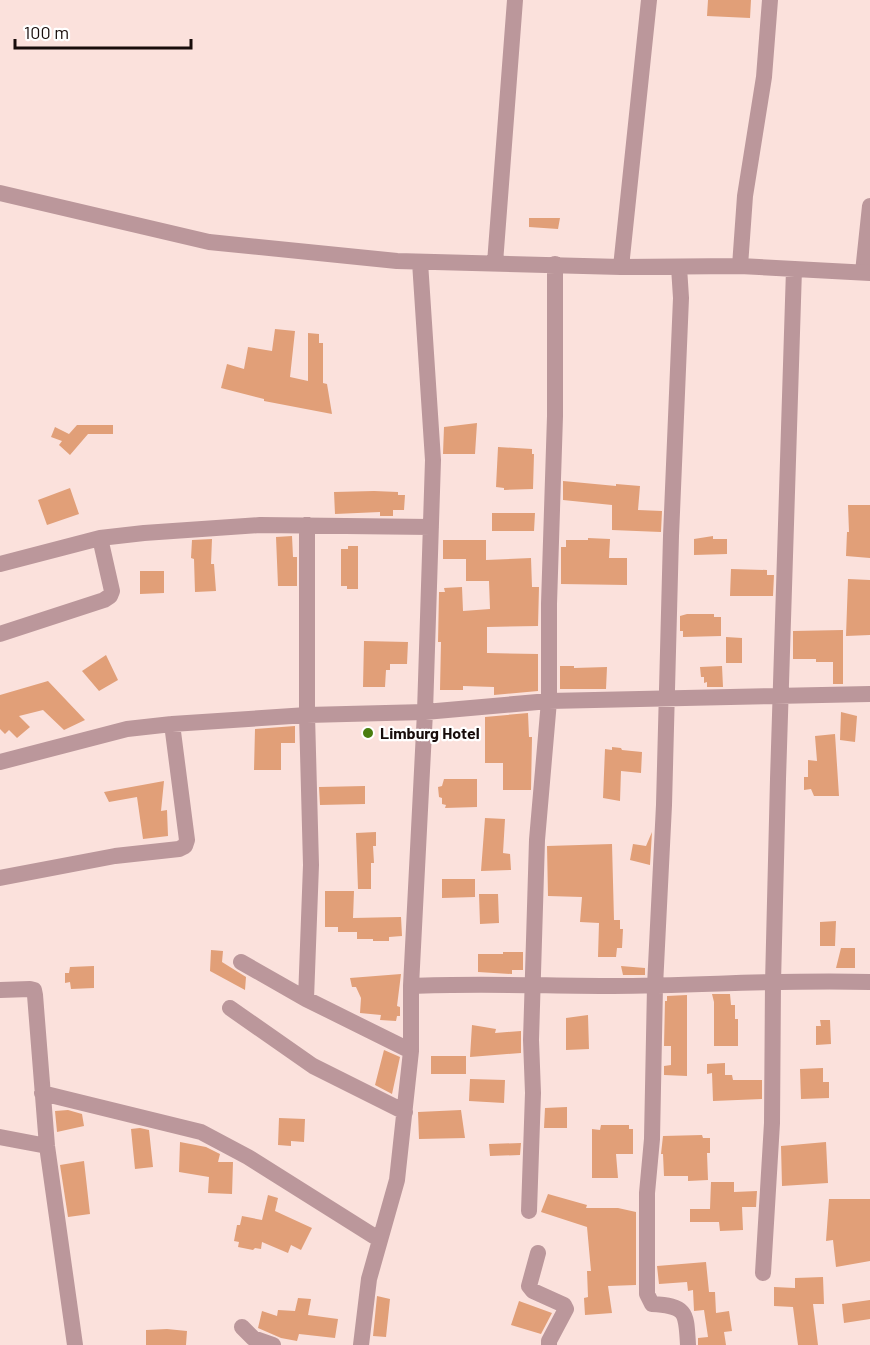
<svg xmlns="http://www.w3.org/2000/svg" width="870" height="1345" viewBox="0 0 870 1345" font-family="Barlow,sans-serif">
<rect width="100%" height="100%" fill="#fbe1dc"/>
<path fill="#e19f78" d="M708 0H751L750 18 707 16Z
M529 218H560L558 229 529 227Z
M275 329 295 331 290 377 308 381V333L319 334V343H323V383L327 384 332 414 264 401V399L221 388 227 364 244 369 248 347 272 351Z
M477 423 475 454H443L444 427Z
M77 425H113V434H88L70 455 59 445 62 441 51 437 55 427 69 434Z
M498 447 532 449V454H534L533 489 504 490V488L496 487Z
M563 481 616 486V484L640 486 638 510 662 511 661 532 612 530V505L563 500Z
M70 488 79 514 47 525 38 500Z
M374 491 398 492V495H405L404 510H393V516H380V512L335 514 334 492Z
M848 505H870V558L846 556 847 532H849Z
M492 513H535L534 531H492Z
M292 536 293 557H297V586H278L276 537Z
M713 536V539H727V554L694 555V539Z
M588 538 610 539 609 558H627V585L561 584V547H566V540H588Z
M212 539 211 564H214L216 591 195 592 194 559 191 558 192 540Z
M443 540H486V560L531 558 532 587H539L538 626 487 627V653L538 654V691L494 695V687L463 686V690H440L441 642H438L439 592H445L444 588 462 587 463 611 490 609 489 581H466V559H443Z
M348 546H358V589H347V586H341V549H348Z
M731 569 767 570V575H774L773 596H730Z
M140 571H164V593L140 594Z
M848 579 870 580V635L846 636Z
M687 614H714V617H721V636L683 637V631H680V616Z
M843 630V684H833V662H816V659H793V631Z
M726 637 742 638V663H726Z
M364 641 408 642 407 664H390V670H386L385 687H363Z
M106 655 118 680 99 691 82 671Z
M560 666H574V668L607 667 606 689H560Z
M722 666 723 687H707V682L704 683V677H701L700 667Z
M48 681 85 720 64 730 43 710 19 716 30 727 17 738 9 730 5 734 0 729V695Z
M841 712 857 716 855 742 840 740Z
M528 713 529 737H532L531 790H503V763H485V717Z
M295 726V743H281V770H254L255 729Z
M835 734 839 796H814L811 789 804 790V777H808V760L817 761 815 736Z
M612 747 621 748 622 750 642 752 641 773 621 771 620 801 603 798 605 749 612 750Z
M444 779H477V807L445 808 446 805 442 804V798L439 797 438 787 442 786Z
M164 781 161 811 167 810 168 836 143 839 137 797 109 802 104 792Z
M365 786V804L320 805 319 787Z
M485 818 505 819 503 853 510 854 511 870 481 871Z
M376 832V846H373L374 863H371V889H358L356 833Z
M652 832 650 865 630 860 633 844 646 846Z
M612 844 614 920H620V929H623L622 948H617L616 957H598L599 923 580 922 582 897 548 896 547 846Z
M442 879H475V897L442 898Z
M325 891H354L353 918 401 917 402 936 389 937V941H373V939H357V932H338V927H325Z
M479 894H498L499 923 480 924Z
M836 921 835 946H820V922Z
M841 948H855V968H836Z
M211 950 223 951 222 962 246 977 245 990 210 971Z
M503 952H523V970H512V974L478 972V954H503Z
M94 966V988L71 989 70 982 65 983V973H69L70 967Z
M621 966 645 968V975H623Z
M401 974 397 1006 400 1007V1016H397L396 1021 380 1020 381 1015 360 1013 361 998 356 987H352L350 978Z
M712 994H730L731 1005H735V1019H738V1046H714V1002Z
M687 995V1076L664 1075V1066L671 1065V1046H664L665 1001H667V996Z
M588 1015 589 1049 566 1050V1018Z
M820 1020H830L831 1044 816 1045V1026H821Z
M472 1025 496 1029 495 1033 521 1031V1053L470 1057Z
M384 1050 400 1057 392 1094 375 1085Z
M431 1056H466V1074H431Z
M725 1063V1075H732L733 1080H762V1099L713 1101 712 1073 707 1074V1064Z
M823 1068V1082H829V1098L801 1099 800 1069Z
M470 1079 505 1080 504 1103 469 1101Z
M567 1107V1128H544L545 1108Z
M68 1110 82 1114 84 1126 57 1132 55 1111Z
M461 1110 465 1138 419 1139 418 1112Z
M279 1118 305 1119 304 1142 291 1141V1146L278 1145Z
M601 1125H629V1129H633V1154H616L618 1178H592V1129L600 1130Z
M140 1128 149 1130 153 1167 135 1169 131 1129Z
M702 1135 703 1138H710V1153H707L708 1180 688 1181V1176H664L663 1154H661L663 1136Z
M180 1142 206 1147 220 1154 218 1162H233L232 1194 208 1193 209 1177 179 1172Z
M826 1142 828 1183 782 1186 781 1146Z
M521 1143 520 1155 490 1156 489 1144Z
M84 1161 90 1214 68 1217 60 1165Z
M711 1182H734V1192L757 1191 756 1207H742L743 1230 720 1231 719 1222H690V1209H710Z
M548 1194 587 1205 586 1208H618L636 1212V1285L608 1286 612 1313 585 1315 584 1298 588 1297 587 1271H591L587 1227 541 1212Z
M268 1195 278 1198 275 1211 312 1228 301 1250 291 1245 288 1253 262 1242 261 1249 255 1248 253 1250 238 1247 239 1242 234 1241 237 1225H240L242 1216 262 1220Z
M829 1199H870V1261L836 1267 833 1240 826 1241Z
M706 1262 709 1292H715L716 1313 729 1311 732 1331 724 1332 726 1345H698V1338L708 1337 704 1310 694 1311 693 1290 688 1291 687 1282 659 1284 657 1266Z
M823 1277 824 1304H813L818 1345H798L793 1307 774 1306V1287L795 1288V1278Z
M377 1296 390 1299 386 1337 373 1336Z
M298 1298 311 1299 308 1315 338 1319 335 1338 299 1334 297 1341 281 1338 258 1328 262 1311 277 1316 278 1310 295 1311Z
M870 1300V1319L844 1323 842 1304Z
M519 1301 552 1313 541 1334 511 1325Z
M167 1329 187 1331 186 1345H146V1330Z"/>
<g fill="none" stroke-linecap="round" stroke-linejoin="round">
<path stroke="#bb979b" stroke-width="16" d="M0 193 209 242 397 261 621 267 740 266 870 273
M495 263 515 0
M740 266 745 196 764 77 770 0
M621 267 649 0
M679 267 681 298 671 536 664 805 655 986 652 1139 647 1193V1294L652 1304C688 1306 686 1313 688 1345
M863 272 870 206
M0 564 100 538 144 533 260 525 431 527
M0 634 104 600 110 596 112 591 100 538
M0 762 127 729 172 724 307 715 425 712 549 701 870 694
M0 878 115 856 179 849 185 846 187 840 172 724
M241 962 306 999 411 1051
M411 986C479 983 546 986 613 986 699 986 784 979 870 982
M0 990 30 989 34 990 35 995 47 1146 75 1345
M306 999 311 865 307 715V525
M230 1008 313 1066 405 1112
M42 1093 201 1132 248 1157 380 1240
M0 1137 47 1146
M529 1211 533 1093 531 1040 537 840 549 701V604L555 416V264
M538 1253 529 1286 533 1291 564 1305 566 1309 549 1341V1345
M763 1273 772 1123 773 983 778 779 794 269
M242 1327 253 1338 273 1345
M361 1345 369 1279 397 1180 411 1051V986L425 712 433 460 420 262"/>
</g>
<circle fill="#497d0f" stroke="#fff" stroke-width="2" cx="368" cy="733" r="6"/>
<g text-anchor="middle" stroke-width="4.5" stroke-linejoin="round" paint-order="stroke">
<g font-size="16" font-weight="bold" fill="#180d0b" stroke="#fff" text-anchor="start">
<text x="380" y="739">Limburg Hotel</text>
</g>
</g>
<path d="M15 39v9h176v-9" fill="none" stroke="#180d0b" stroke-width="3"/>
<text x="24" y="39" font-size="18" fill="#180d0b" stroke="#ffffff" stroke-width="4.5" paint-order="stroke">100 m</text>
</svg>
